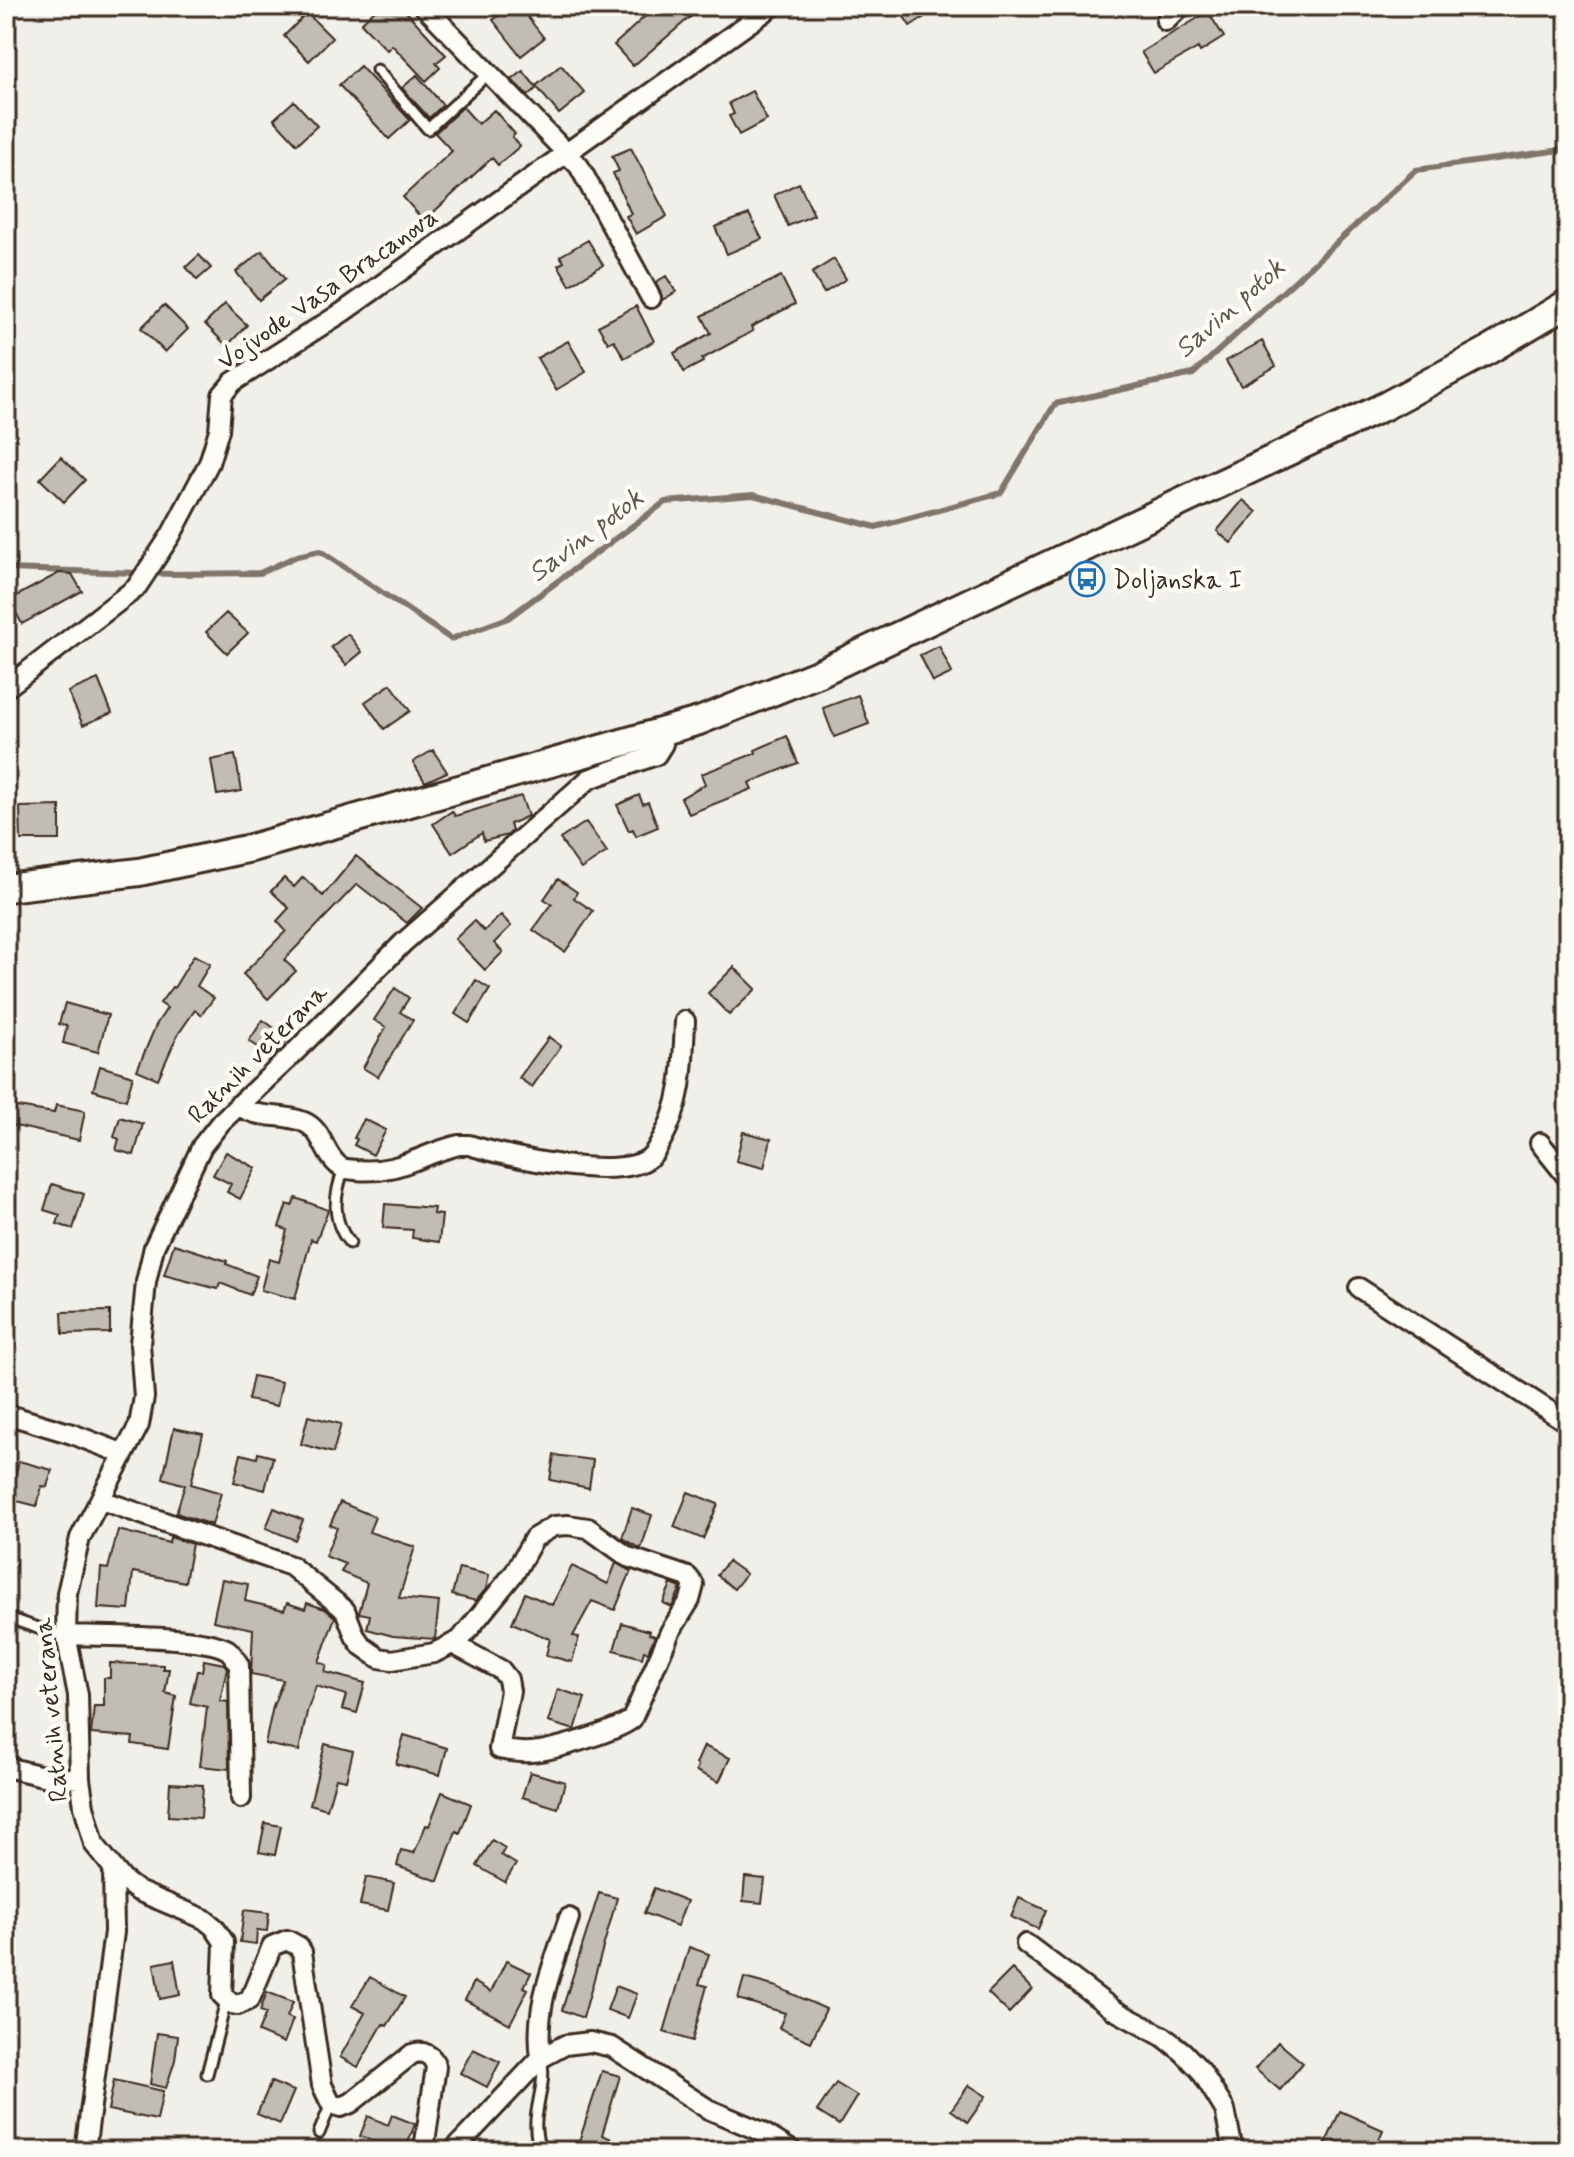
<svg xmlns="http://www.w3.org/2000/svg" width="1574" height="2157" viewBox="0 0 1574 2157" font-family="Mynerve,sans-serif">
<rect width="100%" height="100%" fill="#f1efea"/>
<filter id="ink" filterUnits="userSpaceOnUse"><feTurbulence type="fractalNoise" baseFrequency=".0125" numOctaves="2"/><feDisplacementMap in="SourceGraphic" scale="16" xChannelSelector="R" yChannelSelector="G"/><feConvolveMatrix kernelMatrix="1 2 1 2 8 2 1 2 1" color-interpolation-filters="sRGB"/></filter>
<g filter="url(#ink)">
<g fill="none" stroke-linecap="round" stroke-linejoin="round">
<path stroke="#80746b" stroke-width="6" d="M6 569 172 574 260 573 297 556 320 551 451 639 508 618 665 502 753 495 876 527 1001 493 1055 404 1193 374 1416 170 1568 149"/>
</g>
<path fill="#c1bcb4" stroke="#3b2a1e" stroke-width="2" d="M379 6H401L446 55 436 63 440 68 426 81 392 45 387 50 361 23Z
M511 6H519L544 38 521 56 493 20Z
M656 6H703L633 66 614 45Z
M897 6H942L910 26Z
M1208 12 1224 37 1200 52 1198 48 1154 73 1141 52Z
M307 13 332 38 309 61 284 36Z
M561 65 585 93 559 114 536 86Z
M360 66 410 120 389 139 339 85Z
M523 71 537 88 528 96 512 80Z
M417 75 443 105 429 118 402 88Z
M752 91 767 120 739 135 729 116 734 114 729 103Z
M294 101 317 126 297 144 274 119Z
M463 107 478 124 494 110 515 134 512 137 520 146 498 165 492 158 424 221 403 197 452 151 435 133Z
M631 148 667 216 636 234 626 216 631 214 613 173 619 171 612 156Z
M799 183 814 215 788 226 774 195Z
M749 214 762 239 727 254 715 227Z
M588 240 603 265 570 285 558 265 564 262 560 256Z
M262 251 285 279 259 300 236 272Z
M199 255 211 268 197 280 186 267Z
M834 259 846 279 824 293 812 273Z
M666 276 676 292 662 300 656 282Z
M781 276 795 304 751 327 753 331 702 359 703 362 684 372 674 353 711 333 702 316Z
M225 304 247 325 227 346 205 324Z
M164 305 188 329 165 352 141 328Z
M636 306 654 341 624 358 614 340 608 343 598 326Z
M568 341 586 372 556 390 537 358Z
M1262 341 1276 366 1241 386 1226 361Z
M61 457 85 480 64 502 40 479Z
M1243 500 1257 512 1231 543 1217 531Z
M59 573 72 574 82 591 22 624 9 600Z
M226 613 248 633 227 653 206 632Z
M348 634 362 652 346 665 331 647Z
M939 646 952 673 933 682 920 655Z
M98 679 112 713 83 725 68 692Z
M391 684 410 711 384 729 365 702Z
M858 695 869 724 834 737 823 708Z
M787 736 798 763 749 783 752 789 689 814 681 798 705 784 701 774 756 753 755 750Z
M433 750 447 772 425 782 413 762Z
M235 755 242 791 217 795 211 760Z
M639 795 643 804 648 802 658 827 636 836 633 829 629 831 617 805Z
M521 796 528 816 510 824 512 831 508 835 484 841 482 833 452 853 433 824 452 811 455 816Z
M60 806V840H21L20 807Z
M586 822 607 852 581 869 560 839Z
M356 856 422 908 407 923 357 884 284 960 296 971 268 999 243 974 286 931 277 921 289 908 271 891 284 878 294 887 303 877 323 896Z
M558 879 577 892 574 898 593 911 565 952 533 930 552 904 544 899Z
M501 915 511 926 494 943 503 952 485 970 455 939 474 921 484 931Z
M194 955 210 964 197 986 214 998 201 1015 195 1010 177 1036 158 1079 137 1070 156 1025 167 1008 160 1003 172 987 174 988Z
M734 967 756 989 729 1015 708 993Z
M476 980 490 989 469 1023 455 1014Z
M395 988 409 998 400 1012 413 1020 378 1077 363 1068 386 1027 374 1020Z
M65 1003 108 1015 98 1052 63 1043 67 1026 59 1024Z
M263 1020 288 1038 273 1057 249 1041Z
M549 1037 561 1046 532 1087 519 1078Z
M100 1066 133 1076 126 1100 93 1090Z
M6 1105 54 1113 56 1105 85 1111 79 1140 6 1124Z
M120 1117 143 1124 134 1155 116 1150 119 1139 114 1137Z
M364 1119 386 1130 373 1155 354 1145 357 1139 354 1138Z
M743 1132 771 1139 764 1168 736 1161Z
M226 1152 256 1168 240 1199 227 1192 231 1184 213 1175Z
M52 1184 84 1194 73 1229 57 1224 60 1215 44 1210Z
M296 1198 328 1210 316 1241 311 1239 295 1299 261 1290 269 1259 279 1262 287 1230 279 1227 287 1204 292 1206Z
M385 1204 434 1208 433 1214 442 1215 439 1242 412 1238 413 1230 383 1228Z
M174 1244 227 1261 226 1264 257 1276 250 1295 220 1283 218 1289 164 1275Z
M110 1311V1333L63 1334 62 1312Z
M253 1376 282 1382 277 1406 248 1400Z
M308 1416 341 1424 333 1453 301 1444Z
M174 1428 203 1434 191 1484 221 1493 212 1525 176 1513 185 1485 163 1478Z
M258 1453 273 1457 265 1490 234 1482 241 1454 257 1458Z
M554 1455 593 1460 589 1488 550 1480Z
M19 1461 52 1470 47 1487 42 1486 37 1506 9 1499Z
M688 1492 718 1504 703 1539 674 1527Z
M340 1502 375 1517 369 1532 415 1547 399 1598 439 1602 435 1639 393 1636 367 1629 370 1615 359 1613 367 1583 341 1572 345 1564 325 1556 337 1528 330 1525Z
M274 1508 303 1520 295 1540 266 1528Z
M632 1508 652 1515 641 1549 622 1538Z
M118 1530 169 1543 170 1537 192 1544 185 1582 133 1572 129 1610 98 1608 101 1568 108 1569Z
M728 1561 746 1574 734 1589 717 1575Z
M616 1563 631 1571 615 1610 592 1601 573 1636 579 1637 572 1662 546 1655 550 1639 512 1623 525 1593 552 1605 572 1566 608 1584Z
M459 1568 489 1575 486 1589 476 1601 452 1595Z
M222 1579 248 1584 245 1601 284 1610 287 1603 305 1609 307 1603 325 1609 335 1617 319 1662 327 1665 325 1672 365 1683 357 1713 342 1709 346 1695 316 1686 307 1712 299 1751 265 1744 273 1706 283 1680 251 1674 253 1629 213 1621Z
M671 1584 681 1588 672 1607 663 1603Z
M622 1623 650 1631 649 1634 655 1636 648 1652 644 1651 642 1658 614 1650Z
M204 1660 224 1664 227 1668 220 1701 228 1702 229 1769 200 1766 207 1707 190 1703 197 1671H202Z
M110 1663 163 1665V1669H169L165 1693 176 1696 168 1749 132 1744 133 1737 91 1734 94 1706H104V1678H110Z
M558 1689 585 1698 575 1730 548 1722Z
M404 1735 447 1748 440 1775 396 1764Z
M325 1744 353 1751 346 1780 336 1778 327 1809 310 1804Z
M704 1746 730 1758 719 1782 696 1771 698 1766 696 1764Z
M530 1772 565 1782 558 1808 522 1797Z
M170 1783 203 1785 201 1818 168 1816Z
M442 1792 471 1804 460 1833 456 1831 438 1881 397 1866 401 1850 414 1853 426 1825 429 1826Z
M265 1823 281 1826 275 1855 259 1852Z
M492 1840 505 1848 501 1855 516 1864 505 1882 477 1866Z
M366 1877 394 1883 388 1910 360 1905Z
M745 1877 765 1879 762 1903 743 1901Z
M654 1888 687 1901 677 1926 644 1913Z
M599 1893 617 1898 583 2018 562 2010Z
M1019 1898 1046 1910 1038 1929 1011 1917Z
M244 1910 269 1913 267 1931 257 1930 256 1944 240 1942Z
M689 1947 709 1954 699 1984 707 1986 692 2041 664 2032Z
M174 1960 180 1995 160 1999 154 1964Z
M506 1961 531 1973 524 1987 528 1989 510 2024 465 2000 474 1982 491 1992Z
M1012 1969 1032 1989 1009 2013 988 1993Z
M370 1977 405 1997 387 2026 383 2024 358 2067 340 2057 365 2013 352 2006Z
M744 1978 777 1987 826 2009 811 2042 779 2028 785 2013 738 1999Z
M616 1986 637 1994 628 2018 607 2010Z
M267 1992 293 2002 287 2017 293 2019 284 2043 258 2032 266 2013 260 2011Z
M157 2033 178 2036 175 2060 166 2088 150 2084Z
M1278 2042 1303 2063 1280 2090 1255 2069Z
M473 2049 500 2062 487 2087 460 2073Z
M602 2071 620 2076 602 2135 612 2139 608 2151H576Z
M114 2080 163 2091 157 2120 108 2110Z
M271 2082 294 2091 280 2124 257 2114Z
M836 2083 857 2096 839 2125 817 2111Z
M969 2085 986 2096 968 2122 951 2110Z
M1340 2111 1383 2130 1374 2151H1339L1325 2145Z
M392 2115 415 2124 405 2151H378L381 2144 360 2136 368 2116 388 2125Z"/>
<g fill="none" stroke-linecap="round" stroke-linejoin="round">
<g stroke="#3b2a1e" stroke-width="15">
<path id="lane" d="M377 70 428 129 489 73
M344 1169C334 1195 331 1221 350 1243
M6 1617 49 1632 66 1635
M207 2074 226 2001
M319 2133 331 2104
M541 2151C526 2116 549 2090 541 2058"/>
</g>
<g stroke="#3b2a1e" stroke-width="24">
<path id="street" d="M424 6 579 166 651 298
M1166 21 1181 6
M6 688 136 588 171 535 209 463 219 430 222 395 233 382 343 312 773 6
M238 1105C261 1121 281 1112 304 1122 323 1130 323 1153 338 1165 343 1170 349 1169 356 1170 400 1174 420 1154 459 1145H469C504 1156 622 1183 650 1157 655 1153 658 1146 661 1141 683 1103 683 1064 685 1021
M1540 1143 1568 1178
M1359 1288 1568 1423
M6 1414 72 1434 124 1454
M101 1500 291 1566 345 1610 355 1636 362 1646 379 1658 392 1660 434 1653 460 1640 515 1572 534 1538 554 1526 568 1525 588 1528 628 1557 688 1577 694 1585 690 1600 670 1632 632 1719C618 1731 551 1751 531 1752 520 1753 510 1751 499 1749L510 1691 508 1679 501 1670 453 1644
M66 1635C97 1636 206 1635 228 1650 232 1653 236 1660 239 1665L241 1798
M6 1767 47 1777 80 1779
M1026 1944 1114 2010 1164 2037 1183 2052 1201 2071 1225 2110 1233 2151
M541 2058C534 2006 553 1966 569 1918
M85 2151 114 1932 113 1868
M426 2151 425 2142 436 2067C433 2055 423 2050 412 2054L351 2103 341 2107 331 2104 322 2085 302 1952 298 1946 287 1940 272 1946 250 1999 238 2005 232 2004 222 1995 224 1942 214 1927 204 1919 138 1891 123 1880 94 1844 84 1806 80 1779 78 1695 66 1635 67 1593 80 1538 139 1425 144 1397 140 1344 146 1282 154 1247 202 1146 221 1122 289 1058 403 943 589 779 656 755 663 744 662 732
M453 2151 541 2058 565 2045 590 2042 612 2047 708 2109 760 2131 792 2151"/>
</g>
<g stroke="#3b2a1e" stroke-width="32">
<path id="secondary" d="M6 888 139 872 251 848 699 721 817 674 1387 405 1489 350 1568 303"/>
</g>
<use href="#lane" stroke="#fdfcf7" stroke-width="9"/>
<use href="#street" stroke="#fdfcf7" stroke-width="18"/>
<use href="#secondary" stroke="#fdfcf7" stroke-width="26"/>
</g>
</g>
<defs>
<g id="bus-ring" transform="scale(1.8)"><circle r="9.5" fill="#fdfcf7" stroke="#1f6fb2" stroke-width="1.5"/><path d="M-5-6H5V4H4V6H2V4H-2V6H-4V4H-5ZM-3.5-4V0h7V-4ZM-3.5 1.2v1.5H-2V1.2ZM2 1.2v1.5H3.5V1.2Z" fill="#1f6fb2"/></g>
</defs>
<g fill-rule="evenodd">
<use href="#bus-ring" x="1087" y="579"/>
</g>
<g text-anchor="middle" stroke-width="8" stroke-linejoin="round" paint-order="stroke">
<g font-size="26" fill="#3b2a1e" stroke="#fdfcf7">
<text transform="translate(327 288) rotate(-35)" y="9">Vojvode Vasa Bracanova</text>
<text transform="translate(257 1053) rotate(-45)" y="9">Ratnih veterana</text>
<text transform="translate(50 1710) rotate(-95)" y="9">Ratnih veterana</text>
</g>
<g font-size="26" fill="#3b2a1e" stroke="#fdfcf7" text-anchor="start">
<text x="1113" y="588">Doljanska I</text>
</g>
<g font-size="28" font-style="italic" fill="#63554b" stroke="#fdfcf7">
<text transform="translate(1229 307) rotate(-41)" y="10">Savin potok</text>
<text transform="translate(585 534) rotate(-37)" y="10">Savin potok</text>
</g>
</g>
<rect width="1574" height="2157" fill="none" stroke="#fdfcf7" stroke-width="32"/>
<rect x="16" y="16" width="1542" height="2125" fill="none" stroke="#3b2a1e" stroke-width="3" filter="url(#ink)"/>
</svg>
